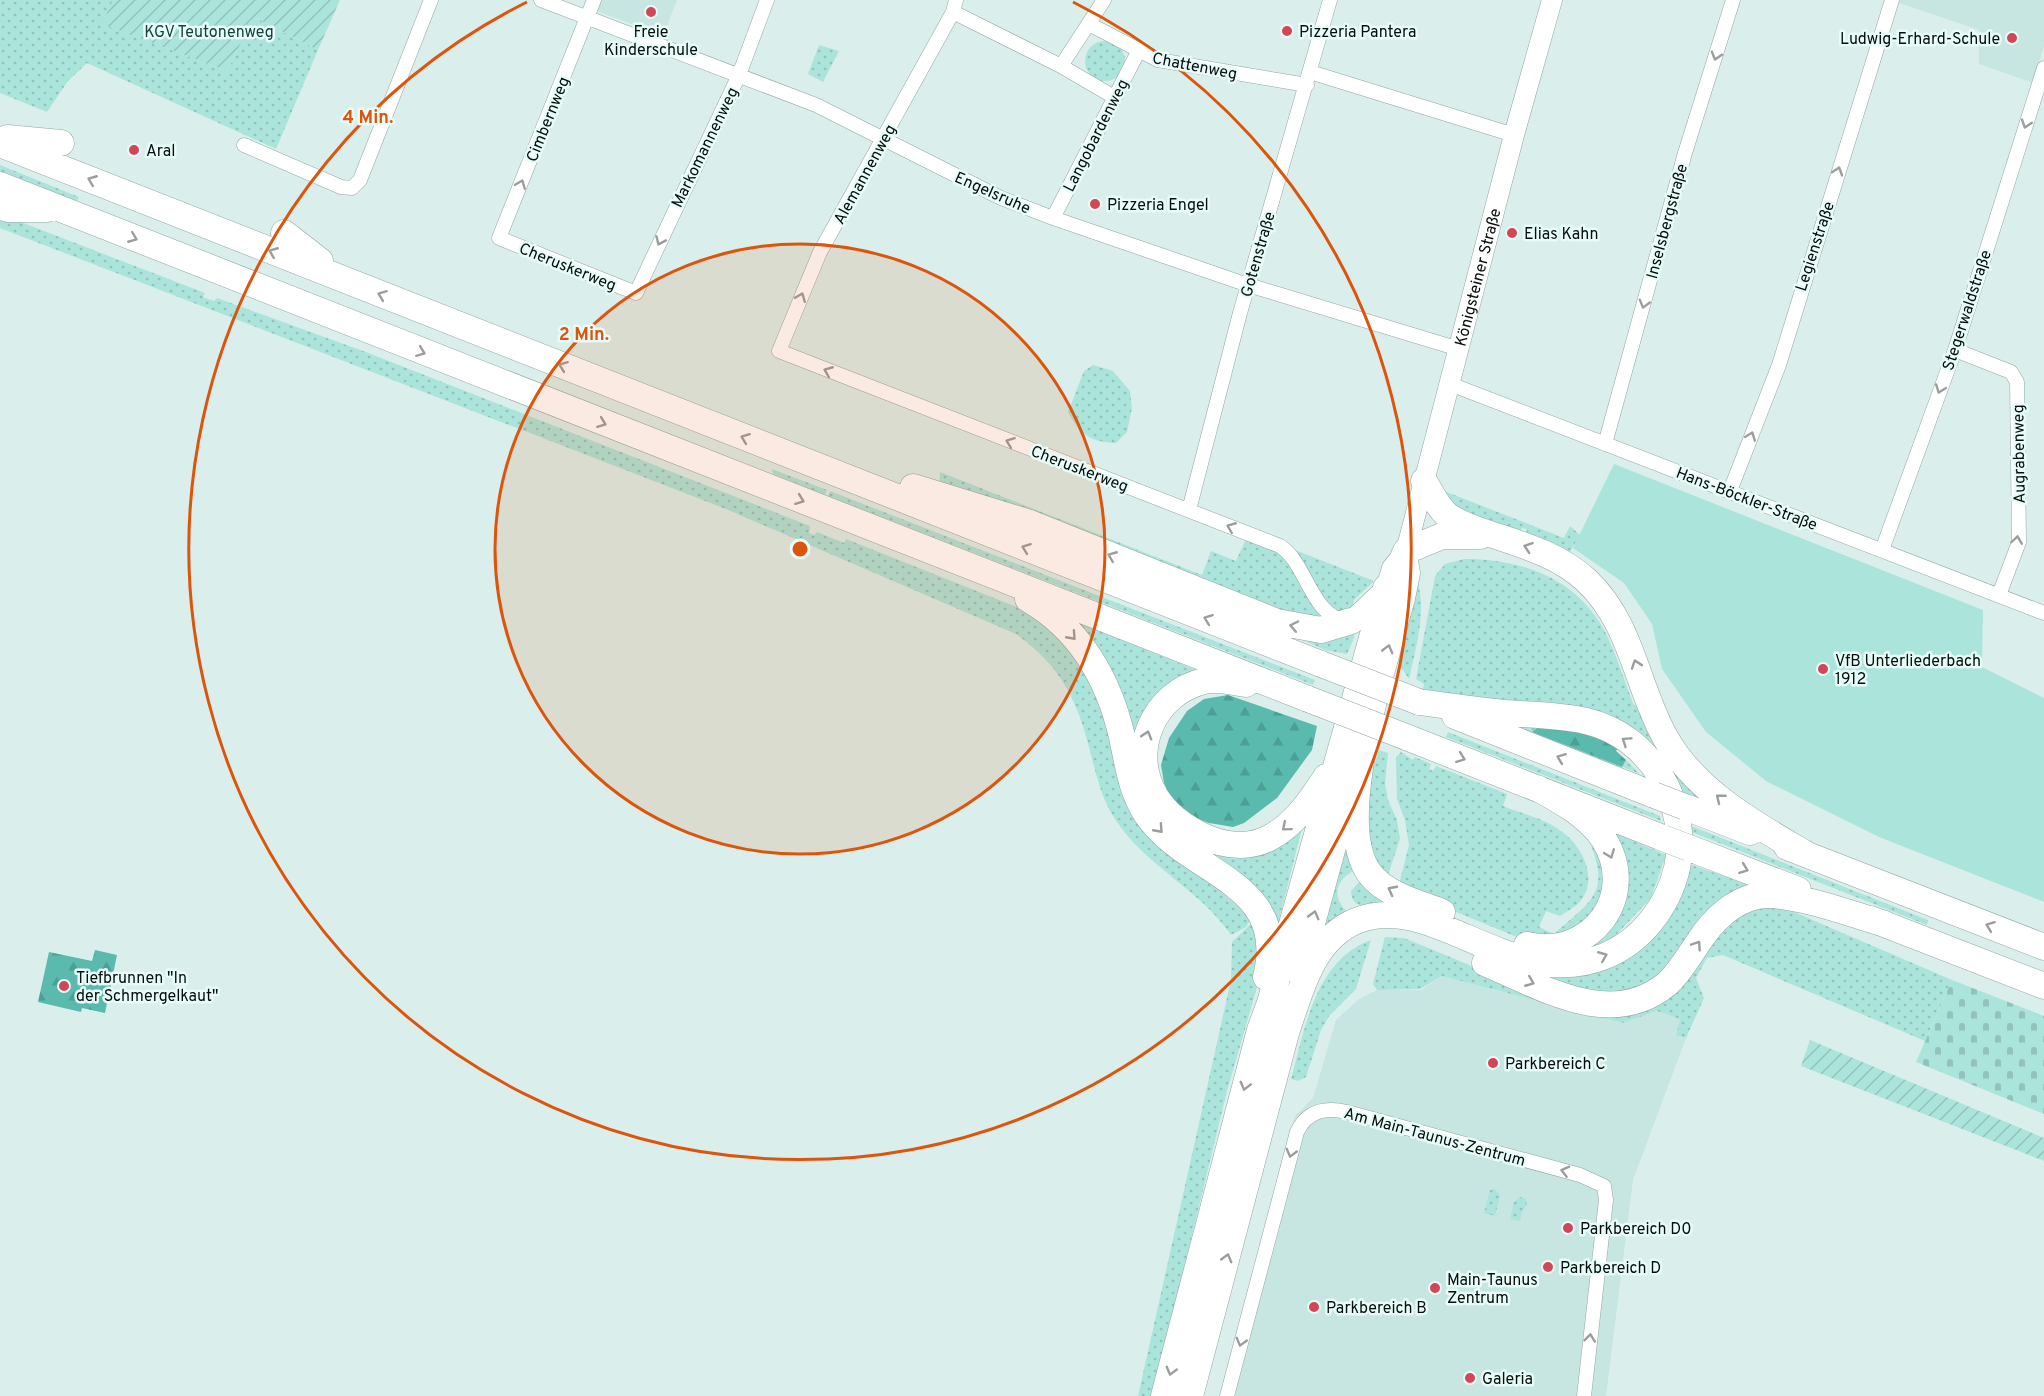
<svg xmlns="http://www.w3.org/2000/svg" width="2044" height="1396" viewBox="0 0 2044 1396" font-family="Overpass,sans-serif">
<defs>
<pattern id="grass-dots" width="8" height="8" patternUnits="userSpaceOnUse" patternTransform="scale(1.5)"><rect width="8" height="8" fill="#abe4db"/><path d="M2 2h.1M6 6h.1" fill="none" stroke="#92c2bb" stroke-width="1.8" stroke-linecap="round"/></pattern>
<pattern id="forest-firs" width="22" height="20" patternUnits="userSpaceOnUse" patternTransform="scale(1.5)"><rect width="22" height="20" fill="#59baad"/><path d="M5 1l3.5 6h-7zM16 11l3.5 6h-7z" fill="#4c9f94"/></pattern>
<pattern id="cemetery-stones" width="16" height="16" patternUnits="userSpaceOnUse" patternTransform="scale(1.5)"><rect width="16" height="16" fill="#abe4db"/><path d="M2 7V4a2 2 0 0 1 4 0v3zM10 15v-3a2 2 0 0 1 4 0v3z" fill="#92c2bb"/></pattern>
<pattern id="garden-furrows" width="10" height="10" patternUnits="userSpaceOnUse" patternTransform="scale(1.5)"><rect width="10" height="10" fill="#abe4db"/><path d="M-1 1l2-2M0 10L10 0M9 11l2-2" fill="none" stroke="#92c2bb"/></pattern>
</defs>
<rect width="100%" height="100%" fill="#daefeb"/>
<path fill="#c7e6e1" d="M601 0H677L663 36 597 11Z
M1900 0H2044V46L2033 83 1979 64V30L1899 3Z
M1442 976 1623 1023 1657 1011 1681 1019 1676 1036 1686 1038 1633 1180 1606 1396H1221L1295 1116 1313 1098 1336 1020 1359 999 1377 990H1421Z"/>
<path fill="url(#grass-dots)" d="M0 0H113L103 24 227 71 254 17 318 50 276 149 87 63 68 81 47 112 0 93Z
M1085 61a20 20 0 1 1 40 0a20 20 0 1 1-40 0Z
M819 45 839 51 823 82 808 74Z
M0 165 79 197 77 201 0 171Z
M0 214 205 293 203 297 214 301 217 298 363 351 810 526 809 533 814 535 817 532 844 543 846 539 1032 613 1061 634 1204 875 1252 917 1246 927 1231 935C1200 889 1145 866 1115 819 1102 800 1097 777 1091 755 1078 701 1062 667 1016 634L726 509 0 228Z
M1093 365 1113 371 1130 391 1132 408 1127 432 1116 443C1091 442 1080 435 1068 412L1084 371Z
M772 469 827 490 825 495 773 474Z
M940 472 1202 575 1211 551 1236 561 1246 539 1286 556 1333 622 1315 624 939 486Z
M830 491 1315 680 1313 685 828 496Z
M1444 491 1564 538 1570 526 1580 535 1570 552 1564 548 1561 550 1526 535 1527 529 1522 528 1520 533 1458 516Z
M1290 548 1374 581 1354 600 1351 613H1340L1322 599Z
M1464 559C1518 559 1570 575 1600 623 1615 647 1623 679 1634 705L1638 704 1685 780 1702 801 1677 791 1647 748 1423 689 1424 684 1416 679 1435 576 1445 564Z
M1417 579C1427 612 1416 647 1409 679L1401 667 1408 608Z
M1068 618 1206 674 1136 744 1199 843 1304 820 1276 932 1179 840Z
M1353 628 1354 638 1347 654 1325 650 1296 637Z
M1571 724 1533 732 1622 767 1626 760 1640 774 1623 767 1621 770 1507 726Z
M1448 732 1660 816 1661 821 1446 737Z
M1379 750 1388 753 1385 784 1388 800 1397 820 1400 839 1386 881 1365 856 1368 785Z
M1401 752 1413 760 1415 757 1431 764 1429 769 1433 771 1436 766 1507 794 1503 806C1522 814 1544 818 1561 831 1581 845 1598 876 1582 899 1578 906 1567 911 1560 916L1546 911 1539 927 1554 934C1599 895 1610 891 1586 832L1597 840 1608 893 1578 934 1524 940 1398 888 1409 845 1405 820 1397 799 1396 757Z
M1689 825 1928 920 1927 925 1689 831Z
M1603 828 1666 855 1651 898 1616 935 1617 937 1602 946 1551 958 1514 948 1608 920Z
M1347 840 1357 869C1334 880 1331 897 1349 914L1320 936Z
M1689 864 1750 885 1663 978 1607 999 1443 940 1606 961Z
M1360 881 1385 895 1381 906C1367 907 1352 909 1351 891Z
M1764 903 1794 912 1952 980 1925 1041 1723 955 1707 958 1696 978 1704 998 1686 1038 1676 1036 1680 1019 1657 1011 1623 1023 1442 976 1420 989 1377 990 1373 984 1385 937 1404 938 1539 994 1613 1013 1719 926Z
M1255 920 1260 977 1227 1091 1153 1396H1138L1231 980 1232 942Z
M1371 940 1356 989 1329 1016 1321 1030 1306 1077 1298 1081 1291 1079C1305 1029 1315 960 1371 940Z
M1495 1189 1500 1195 1495 1216 1484 1213 1490 1190Z
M1520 1197 1526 1199 1527 1205 1522 1211 1520 1221 1510 1219 1514 1202Z"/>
<path fill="url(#forest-firs)" d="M1228 695 1317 726 1312 750 1277 798 1244 823 1233 827 1209 823 1188 815 1172 801 1164 783 1161 765 1169 738 1187 711 1204 699Z
M1563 725 1578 728 1619 747 1616 751 1626 760 1622 767 1532 732 1537 728Z
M95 950 117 955 105 1013 82 1008 81 1012 38 1002 49 952 92 961Z"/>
<path fill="url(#cemetery-stones)" d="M1952 980 2044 1016V1114L1916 1062Z"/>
<path fill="url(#garden-furrows)" d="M113 0H340L318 50 254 17 227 71 102 24Z
M1810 1040 2044 1138V1161L1801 1066Z"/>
<path fill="#abe4db" d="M1614 464 1983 610 1982 667 2044 698V902L1879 837 1766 781 1706 732 1662 669 1652 624 1624 583 1573 548Z"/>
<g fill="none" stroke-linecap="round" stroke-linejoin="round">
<g stroke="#92a6a3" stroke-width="15">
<path id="street" d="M541 0 816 105 1001 198 1053 218 1248 285 1459 349
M594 0 499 238 636 293 739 75 767 0
M956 0 953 12 820 252 779 351 1280 546C1307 563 1311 617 1347 621
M953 12 1061 66 1114 97
M1089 24 1158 60 1307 85
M1061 66 1104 0
M1310 72 1514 135
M244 145 341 187 352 188 360 180 431 0
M1053 218 1138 52
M1955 350 2011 372 2017 382 2019 542 1999 595
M1450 384 2044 613
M1605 444 1685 153 1733 0
M1730 491 1779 365 1892 0
M1189 510 1240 313 1330 0
M1882 550 1955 350 2044 68
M1227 1396 1297 1132C1307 1111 1325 1107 1347 1112L1580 1175 1604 1186 1606 1200 1584 1396"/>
</g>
<g stroke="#92a6a3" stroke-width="21">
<g id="secondary">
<path id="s1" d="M1351 621 1386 588 1392 568 1406 551 1514 135 1552 0"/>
</g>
</g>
<g stroke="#92a6a3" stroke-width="27">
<path id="highway" d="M7 138 61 143
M0 144 1321 664
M0 185 1308 699
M0 206 8 209H47
M284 233 320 261
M1424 481C1431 493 1437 506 1447 515 1460 525 1478 530 1493 535 1526 546 1560 556 1586 580 1632 623 1636 685 1665 737 1695 791 1753 823 1804 853
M913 487 1030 523 1277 622 1321 630 1351 621
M1406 551 1442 536H1480
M1404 555 1407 573 1402 598C1386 659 1330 822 1370 874 1386 895 1419 903 1442 912
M1028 599C1080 629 1109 680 1122 737 1128 765 1131 791 1147 815 1189 876 1290 880 1266 977
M1246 684C1232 682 1218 678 1204 681 1153 693 1128 752 1156 797 1167 815 1186 828 1205 837 1225 846 1250 849 1271 837 1296 823 1311 800 1326 777
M1455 716 1654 795
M1406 737 1663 838
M1685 807 1750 832
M1787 847 2044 947
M1689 848 1798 890
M1871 919 2044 986
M1527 945C1591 960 1640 895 1603 838 1587 815 1561 801 1537 788
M1485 963C1542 987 1612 1031 1668 983 1681 971 1690 954 1700 940 1713 920 1733 901 1757 896 1788 890 1853 915 1885 924
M1299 971 1347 795
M1164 1396 1260 1030 1270 1003 1386 588
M1190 1396 1286 1033C1300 992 1312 939 1356 921 1432 889 1512 994 1605 956 1642 941 1668 906 1677 868 1690 805 1651 736 1586 721 1560 715 1531 715 1505 713 1476 710 1447 706 1419 702"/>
</g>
<use href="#street" stroke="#fff" stroke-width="14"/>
<use href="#secondary" stroke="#fff" stroke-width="20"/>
<use href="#highway" stroke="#fff" stroke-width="26"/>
<g stroke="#92a6a3" stroke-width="27" stroke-linecap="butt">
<path id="highway-bridge" d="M1321 664 1419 702
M1308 699 1406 737
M1654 795 1685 807
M1663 838 1689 848"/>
</g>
<use href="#highway-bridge" stroke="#fff" stroke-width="26"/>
</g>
<defs><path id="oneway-chevron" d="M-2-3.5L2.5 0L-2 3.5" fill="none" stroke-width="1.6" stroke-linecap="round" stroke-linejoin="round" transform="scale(1.5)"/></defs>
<g stroke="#9c9e9e">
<use href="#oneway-chevron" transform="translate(1716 56) rotate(107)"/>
<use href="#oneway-chevron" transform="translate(2026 124) rotate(108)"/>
<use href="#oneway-chevron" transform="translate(1838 171) rotate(-72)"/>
<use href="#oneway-chevron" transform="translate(92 180) rotate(-158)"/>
<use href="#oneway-chevron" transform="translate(521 184) rotate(-68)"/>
<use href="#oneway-chevron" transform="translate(133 238) rotate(22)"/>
<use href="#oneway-chevron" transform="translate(660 241) rotate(114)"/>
<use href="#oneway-chevron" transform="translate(273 252) rotate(-158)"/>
<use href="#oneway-chevron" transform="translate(382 295) rotate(-159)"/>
<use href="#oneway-chevron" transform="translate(801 297) rotate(-68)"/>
<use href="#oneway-chevron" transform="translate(1644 304) rotate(106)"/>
<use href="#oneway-chevron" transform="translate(421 352) rotate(21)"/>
<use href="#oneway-chevron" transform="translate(563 366) rotate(-159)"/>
<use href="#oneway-chevron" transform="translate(828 371) rotate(-158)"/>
<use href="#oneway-chevron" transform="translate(1940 389) rotate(110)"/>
<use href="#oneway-chevron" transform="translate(602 423) rotate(21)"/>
<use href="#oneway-chevron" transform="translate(1751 436) rotate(-69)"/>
<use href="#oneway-chevron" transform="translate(745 438) rotate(-159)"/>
<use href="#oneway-chevron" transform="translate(1010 442) rotate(-159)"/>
<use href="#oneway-chevron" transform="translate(800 500) rotate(21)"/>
<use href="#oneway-chevron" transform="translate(1231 527) rotate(-158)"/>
<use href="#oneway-chevron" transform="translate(2017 540) rotate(-82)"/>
<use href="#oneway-chevron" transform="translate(1528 547) rotate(-161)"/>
<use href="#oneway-chevron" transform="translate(1026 548) rotate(-159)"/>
<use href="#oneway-chevron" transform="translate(1112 556) rotate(-158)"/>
<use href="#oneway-chevron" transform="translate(1208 619) rotate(-159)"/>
<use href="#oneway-chevron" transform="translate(1294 626) rotate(-168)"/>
<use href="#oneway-chevron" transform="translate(1072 636) rotate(48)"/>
<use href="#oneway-chevron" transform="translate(1388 649) rotate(-75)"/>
<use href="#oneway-chevron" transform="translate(1636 664) rotate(-109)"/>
<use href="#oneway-chevron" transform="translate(1147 735) rotate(-73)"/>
<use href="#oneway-chevron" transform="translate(1626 741) rotate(-146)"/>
<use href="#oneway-chevron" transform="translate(1461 758) rotate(21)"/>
<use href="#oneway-chevron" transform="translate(1561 758) rotate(-159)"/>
<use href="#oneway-chevron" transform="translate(1720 798) rotate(-141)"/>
<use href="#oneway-chevron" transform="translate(1286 827) rotate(140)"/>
<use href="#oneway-chevron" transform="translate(1159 829) rotate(48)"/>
<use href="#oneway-chevron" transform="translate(1610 854) rotate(69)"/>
<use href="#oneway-chevron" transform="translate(1744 869) rotate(21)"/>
<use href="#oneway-chevron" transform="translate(1392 890) rotate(-152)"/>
<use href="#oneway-chevron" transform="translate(1314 915) rotate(-75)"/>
<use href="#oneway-chevron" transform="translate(1990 926) rotate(-159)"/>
<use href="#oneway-chevron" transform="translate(1697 945) rotate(-56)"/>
<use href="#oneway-chevron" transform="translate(1603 956) rotate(-22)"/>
<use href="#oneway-chevron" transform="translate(1530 982) rotate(22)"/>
<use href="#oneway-chevron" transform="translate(1245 1086) rotate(104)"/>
<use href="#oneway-chevron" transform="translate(1291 1153) rotate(105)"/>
<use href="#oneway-chevron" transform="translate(1565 1171) rotate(-166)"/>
<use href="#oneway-chevron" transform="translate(1227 1258) rotate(-75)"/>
<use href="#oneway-chevron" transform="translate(1590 1338) rotate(-84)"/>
<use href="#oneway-chevron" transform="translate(1241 1342) rotate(105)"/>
<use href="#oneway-chevron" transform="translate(1171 1371) rotate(105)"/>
</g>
<circle cx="800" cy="549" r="305" fill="#dd550c" fill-opacity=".12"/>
<g fill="none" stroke="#dd550c" stroke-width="3">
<circle cx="800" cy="549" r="305"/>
<path d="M1073 2A611 611 0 1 1 527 2"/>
</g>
<g fill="#d64556" stroke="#e7fcf8" stroke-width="2">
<circle cx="651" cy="12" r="6"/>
<circle cx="1287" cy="31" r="6"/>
<circle cx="2012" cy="38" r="6"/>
<circle cx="134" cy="150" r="6"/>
<circle cx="1095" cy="204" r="6"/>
<circle cx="1512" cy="233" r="6"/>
<circle cx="1823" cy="669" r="6"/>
<circle cx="64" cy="986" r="6"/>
<circle cx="1493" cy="1063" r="6"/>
<circle cx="1568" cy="1228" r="6"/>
<circle cx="1548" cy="1267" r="6"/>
<circle cx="1435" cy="1288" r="6"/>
<circle cx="1314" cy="1307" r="6"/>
<circle cx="1470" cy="1378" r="6"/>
</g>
<g text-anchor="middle" stroke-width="5" stroke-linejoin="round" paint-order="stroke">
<g font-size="16" fill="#14413c" stroke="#e7fcf8">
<text x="209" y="37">KGV Teutonenweg</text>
</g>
<g font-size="16" fill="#070d0c" stroke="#e7fcf8" text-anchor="start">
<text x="651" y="37" text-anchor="middle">Freie<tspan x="651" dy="18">Kinderschule</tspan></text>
<text x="1299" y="37">Pizzeria Pantera</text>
<text x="2000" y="44" text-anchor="end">Ludwig-Erhard-Schule</text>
<text x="146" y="156">Aral</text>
<text x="1107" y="210">Pizzeria Engel</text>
<text x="1524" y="239">Elias Kahn</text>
<text x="1835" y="666">VfB Unterliederbach<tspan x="1835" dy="18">1912</tspan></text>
<text x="76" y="983">Tiefbrunnen "In<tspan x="76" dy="18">der Schmergelkaut"</tspan></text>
<text x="1505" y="1069">Parkbereich C</text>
<text x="1580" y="1234">Parkbereich D0</text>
<text x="1560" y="1273">Parkbereich D</text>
<text x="1447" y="1285">Main-Taunus<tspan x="1447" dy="18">Zentrum</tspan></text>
<text x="1326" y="1313">Parkbereich B</text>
<text x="1482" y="1384">Galeria</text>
</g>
<g font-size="16" fill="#070d0c" stroke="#e7fcf8">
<text transform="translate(1195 65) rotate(11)" y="6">Chattenweg</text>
<text transform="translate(547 119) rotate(-68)" y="6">Cimbernweg</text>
<text transform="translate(1095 135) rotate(-63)" y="6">Langobardenweg</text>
<text transform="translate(704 147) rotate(-64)" y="6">Markomannenweg</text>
<text transform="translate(864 174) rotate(-61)" y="6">Alemannenweg</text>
<text transform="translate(993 192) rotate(24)" y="6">Engelsruhe</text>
<text transform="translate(1666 221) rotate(-75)" y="6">Inselsbergstraße</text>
<text transform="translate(1814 246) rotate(-72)" y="6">Legienstraße</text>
<text transform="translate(1257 254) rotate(-74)" y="6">Gotenstraße</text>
<text transform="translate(568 266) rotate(22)" y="6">Cheruskerweg</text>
<text dy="6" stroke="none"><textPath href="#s1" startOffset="374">Königsteiner Straße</textPath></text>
<text transform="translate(1966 310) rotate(-72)" y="6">Stegerwaldstraße</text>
<text transform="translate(2018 454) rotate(-91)" y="6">Augrabenweg</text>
<text transform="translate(1080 468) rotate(21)" y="6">Cheruskerweg</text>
<text transform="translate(1747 498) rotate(21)" y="6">Hans-Böckler-Straße</text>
<text transform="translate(1435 1136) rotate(15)" y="6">Am Main-Taunus-Zentrum</text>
</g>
</g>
<circle cx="800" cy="549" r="9" fill="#dd550c" stroke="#e7fcf8" stroke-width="3"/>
<g font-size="18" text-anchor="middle" font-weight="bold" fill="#dd550c" stroke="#e7fcf8" stroke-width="5" stroke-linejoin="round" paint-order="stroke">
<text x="368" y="123">4 Min.</text>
<text x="584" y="340">2 Min.</text>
</g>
</svg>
